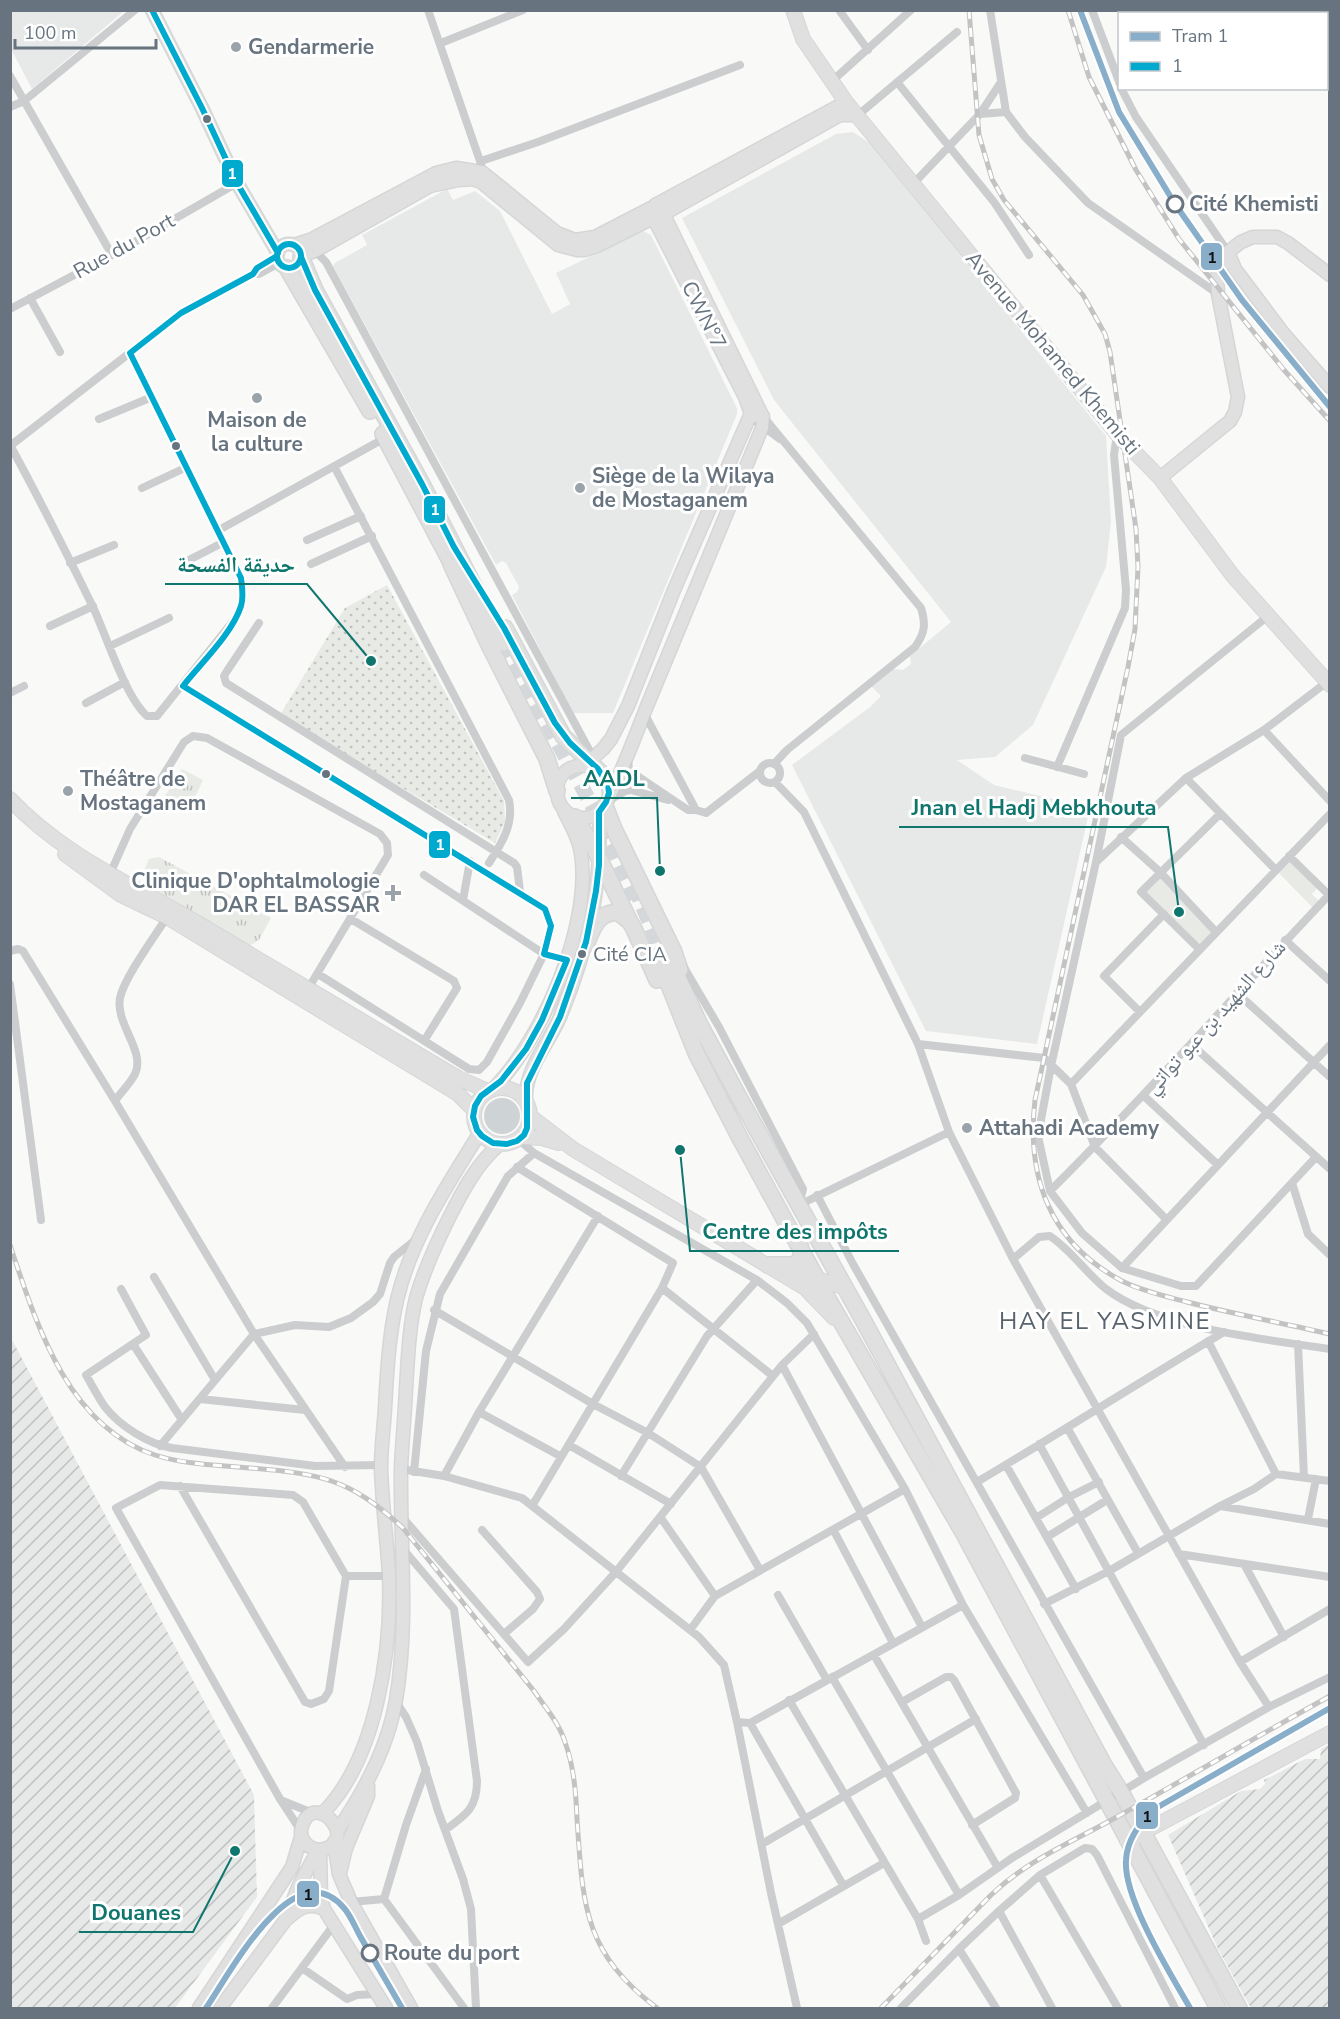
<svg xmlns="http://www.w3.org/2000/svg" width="1340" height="2019" viewBox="0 0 1340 2019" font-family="'Nunito Sans','Noto Naskh Arabic',sans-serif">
<defs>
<pattern id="industrial-furrows" width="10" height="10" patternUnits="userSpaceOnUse" patternTransform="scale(1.5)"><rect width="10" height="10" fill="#e7e9e8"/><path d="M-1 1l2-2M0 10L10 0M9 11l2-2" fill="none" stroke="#bfc1c1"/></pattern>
<pattern id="grass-tufts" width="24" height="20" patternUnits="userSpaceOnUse" patternTransform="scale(1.5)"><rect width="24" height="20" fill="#e8eae6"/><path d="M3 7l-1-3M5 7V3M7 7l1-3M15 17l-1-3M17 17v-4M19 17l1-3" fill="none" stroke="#c0c2c0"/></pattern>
<pattern id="garden-dots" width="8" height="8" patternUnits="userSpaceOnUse" patternTransform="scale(1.5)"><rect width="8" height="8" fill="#e8eae6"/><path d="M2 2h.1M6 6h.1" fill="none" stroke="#c0c2c0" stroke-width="1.8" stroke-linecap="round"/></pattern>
</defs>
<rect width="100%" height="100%" fill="#f9f9f8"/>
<path fill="#e7e9e8" d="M10 11 11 10 124 11 32 89 11 49Z
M853 132 871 144 1106 436 1111 521 1106 567 1033 725 995 757 957 760 994 785 1090 808 1037 1044 926 1031 792 765 870 707 881 696 871 686 893 669 903 670 911 664 910 656 951 622 774 400 682 218 836 134Z
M447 189 453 200 475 191 500 211 552 314 570 304 556 273 643 231 651 235 737 408V414L613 713H573L512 595 517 592 519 587 512 574 506 563 502 561 496 565 333 266 335 263 367 245 362 235Z"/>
<path fill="url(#industrial-furrows)" d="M10 1336 254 1795 257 1897 175 2008H11Z
M1329 1744V2008H1251L1218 1949 1168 1835 1241 1791 1260 1789 1265 1784 1264 1780 1305 1759H1320L1321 1749Z"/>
<path fill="url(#grass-tufts)" d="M182 769 203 780 195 797 167 812H158L156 810Z
M159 857 271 918 259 940 251 945 243 943 158 894 153 889 145 868 149 859Z"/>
<path fill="#e8eae6" d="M1289 856 1319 886 1312 894 1321 903 1315 910 1276 870Z
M1160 872 1216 932 1199 949 1141 892Z"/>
<path fill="url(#garden-dots)" d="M387 585 504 801 505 822 495 843 280 715 345 608Z"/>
<path fill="#ced4d6" d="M484 1116a18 18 0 1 1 36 0a18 18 0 1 1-36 0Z"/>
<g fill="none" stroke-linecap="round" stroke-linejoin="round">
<path stroke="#d4d8da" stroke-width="15" stroke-dasharray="15 8" stroke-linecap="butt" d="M503 643 617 851
M609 845 634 899
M634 886 662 953"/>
<g stroke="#d5d6d6" stroke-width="15">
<path id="secondary" d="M152 10 202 108 237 183 278 253
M655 205 846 102
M661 209 762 415
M660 214 669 211 840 115H858
M652 215 745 397 752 417
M277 256a12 12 0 1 1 24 0a12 12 0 1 1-24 0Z
M294 245 310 240 436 173 456 168 482 172 557 233 575 240 595 237 651 208
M1228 252 1235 269 1283 333 1330 387
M302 255 315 251 430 186 459 180 472 179 481 182 558 245 577 250H585L597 246 657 216
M1160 478 1230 421 1235 412 1238 397 1218 294 1217 276 1228 252 1241 242 1253 237H1277L1288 243 1330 275
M585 765 603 749 611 739 628 706 674 590 749 418 753 413
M609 797C611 757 558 756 557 790 557 796 559 803 562 807 572 821 591 821 602 810 607 804 609 796 612 790 626 762 636 734 647 706 685 613 723 520 762 428L763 416
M494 1088C543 1038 592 924 581 853 579 838 570 824 564 811
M526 1101C524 1070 548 1045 560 1017 588 950 603 885 599 812
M322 1814C377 1759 392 1650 389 1575 387 1539 382 1503 381 1467 381 1447 384 1427 385 1408 387 1372 389 1335 397 1300 411 1239 447 1186 479 1134
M337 1831C364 1792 388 1747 396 1700 409 1623 400 1547 401 1469 402 1442 405 1415 406 1388 408 1358 409 1327 416 1298 424 1270 436 1244 449 1218 462 1192 477 1163 500 1144
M334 1842 339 1874 351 1902 411 2008
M320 1850 321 1898 324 1909 386 2008
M340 1873 346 1848 368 1796V1785
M287 1919C299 1908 308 1902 324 1909
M199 2008 292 1867 301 1837
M220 2008 284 1922 299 1885 318 1850C364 1845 315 1787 302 1826 298 1838 307 1848 318 1850"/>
</g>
<g stroke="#d5d6d6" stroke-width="16">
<path id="primary" d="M793 10 803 39 846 102 1117 434 1160 478 1233 576 1330 685
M10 799C62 855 135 886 199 924 286 975 371 1027 458 1078L488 1091
M65 854 121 895 167 917 458 1094 474 1110
M474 1116a28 28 0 1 1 56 0a28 28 0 1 1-56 0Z
M530 1116 573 1149 805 1288 834 1318
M521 1137 542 1138 559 1143
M785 1270 844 1287
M1127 1841 1330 1733"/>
</g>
<g stroke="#d5d6d6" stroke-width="18">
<path id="highway" d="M301 257 315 290 422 484 503 643
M287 268 370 411
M383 434 456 572
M451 564 490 647 547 759 557 791
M505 628 563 736 601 773
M605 806 614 829 674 952 680 970
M575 817 594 848 629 920
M586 945C592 930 598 910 619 913L630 922 634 929 657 980
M662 953 677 975 699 1023 741 1101 862 1318 1104 1765 1121 1792 1239 2008
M659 960 696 1053 741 1140 824 1292 964 1534 1218 2008
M768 1265H795C802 1259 802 1254 800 1245"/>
</g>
<path stroke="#cccdce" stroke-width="8" d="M428 10 481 164
M839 10 868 50
M990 10 1006 112 1025 137 1088 203 1218 294
M1092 10 1120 84
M1278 10 1281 14
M441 43 523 10
M1326 55 1330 54
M10 76 112 255
M831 82 911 10
M897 82 994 202 1029 255
M1121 88 1136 117 1228 252
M10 107 24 101 135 10
M980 114 1006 112
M858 115 957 32
M481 161 538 142 740 65
M913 184 980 114 1001 82
M315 251 326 262 594 759
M253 274H259L279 263
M30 298 60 352
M10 309 112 255 237 183
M762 415 921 608C926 624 925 633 915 647L787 750 774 764
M99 419 152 397
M754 420 780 439
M10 445C39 498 66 552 92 605 106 634 125 697 147 716H157L234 620 241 606 243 593 241 578 130 353
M10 446 181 313 253 274 257 268 277 256
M335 468 509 800C514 824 502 843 489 863
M142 488 187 467
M219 530 385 438
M307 540 361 516
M185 562 224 542
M70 563 114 545
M311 564 372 536
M1268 616 1121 735 1096 862 1051 1066 1038 1136 1050 1191 1082 1233 1122 1268 1181 1286H1196L1316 1157
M259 623 227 671 224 676 226 683 514 863 517 867 520 891
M50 626 93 606
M110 646 169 618
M183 686 545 909C555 927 550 935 544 954L567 960
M10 693 24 686
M86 703 125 682
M644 713 696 810
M1264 730 1330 801
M628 758 629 770 636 775 688 810H696L706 813 760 771
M1025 758 1084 774
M760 773a10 10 0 1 1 20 0a10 10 0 1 1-20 0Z
M1057 767 1125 608 1126 590 1114 455 1117 434
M1186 778 1276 870
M775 782 804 812 918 1044 949 1132 1013 1259 1240 1662 1269 1707
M608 801 625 791 631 790 668 800
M1121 837 1160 872 1216 932
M1289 856 1330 896
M1096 862 1186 778 1264 730 1327 682
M110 874 130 829 184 742 193 736 207 738 380 834 387 843 388 855 308 989
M463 900 470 861
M351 919 454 981 457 988 424 1041
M1285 940 1330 981
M1199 949 1141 892 1220 814
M10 951 18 949 23 951 115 1101 254 1334 345 1467
M682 964 719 1027 803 1189 799 1205
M318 974 469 1069 479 1070 487 1062 520 1003 544 954 424 875
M10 984 41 1220
M1237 993 1330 1077
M1140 1012 1104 976 1164 914
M918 1044 1044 1058 1071 1084 1330 814
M1191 1044 1330 1169
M1071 1084 1095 1147 1167 1220
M1144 1096 1218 1165
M115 1101C121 1092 130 1084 135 1074 146 1051 115 1024 120 998 124 978 155 936 167 917
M518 1139 534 1153 757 1280 787 1303 807 1323 905 1489 963 1605 1087 1813
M517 1167 673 1263 662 1288 532 1506
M1292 1183 1308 1234 1330 1255
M1050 1191C1147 1095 1236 993 1330 894
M817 1195 853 1264 1144 1778
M799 1205 949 1132
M1013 1259 1039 1237 1050 1236C1072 1251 1086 1273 1106 1289 1159 1329 1264 1339 1330 1349
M1122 1268 1330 1045
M154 1277 215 1380
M662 1288 773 1376
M121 1289 146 1335 86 1375C92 1385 98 1397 105 1407 120 1426 148 1444 172 1448L315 1466 381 1465
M434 1310 593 1404 648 1433 701 1467 760 1570
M133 1344 182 1420
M1298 1344 1304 1477
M782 1365 922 1627
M200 1399 305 1410
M479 1412 560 1456
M1068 1429 1138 1553
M1039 1444 1204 1745
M569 1445 671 1504
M160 1446 254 1334 295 1325 329 1327 351 1318 373 1302 380 1294 390 1263 394 1257 419 1237
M1006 1465 1076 1589
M401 1469 444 1476 522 1498 699 1637 724 1665 737 1722 771 1893 797 2008
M414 1472 426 1351 440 1294 508 1176 534 1153
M1276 1474 1330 1481
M444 1476 479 1412 598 1216
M621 1476 707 1336 757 1280
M977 1482C1060 1433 1141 1381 1224 1332
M180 1486 305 1702 311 1704 324 1699 329 1691 346 1576 303 1502 293 1495 160 1485 116 1508 280 1799 301 1831
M1220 1506 1330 1524
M403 1518 528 1662 564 1629 615 1573 782 1365 814 1334
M661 1518 715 1596
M1036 1518 1069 1497 1099 1482
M1308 1519 1316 1479
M482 1530 537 1592 540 1599 533 1609 504 1634
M834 1531 893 1643
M1047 1537 1107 1500
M403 1549 454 1609 477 1781C477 1808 466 1815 445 1830
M1179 1554 1330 1577
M1244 1564 1284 1637
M346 1576H389
M778 1595 827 1680
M1044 1604 1109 1571 1220 1506 1254 1489 1276 1474 1208 1341
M690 1630 715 1596 905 1489
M874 1655 998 1868
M1240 1662 1330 1609
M832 1677 959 1895
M789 1700 918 1919
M396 1702 406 1717 417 1742 438 1811 463 1879 471 1909 476 2008
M902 1702 946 1677H951L954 1680 1016 1793 1015 1798 972 1825
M737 1722 750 1723 963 1605
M750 1723 843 1885
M283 1801 315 1814
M762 1844 976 1719
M1040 1875 1118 2008
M384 1899 406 1825 426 1769
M384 1899 464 2008
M351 1902 384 1899
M999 1911 1052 2008
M778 1924 884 1863
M926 1941 918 1919 959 1895 1012 1858 1144 1778 1269 1707 1330 1677
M959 1949 996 2008
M302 1968 347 1999 357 1995 376 1994
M272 2008 333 1926
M901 2008 959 1949 999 1911 1040 1875 1085 1848 1092 1849 1097 1855 1175 2008"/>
<use href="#secondary" stroke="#e0e0e1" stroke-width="12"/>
<use href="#primary" stroke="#e0e0e1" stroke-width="14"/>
<use href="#highway" stroke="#e0e0e1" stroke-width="15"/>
<g stroke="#c3c3c4" stroke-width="5">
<path id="rail" d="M969 10 979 135 992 179 1004 200 1083 295 1105 334 1110 352 1136 529 1138 567 1135 629 1128 667 1035 1100C1026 1177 1050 1243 1122 1281 1142 1291 1165 1296 1187 1302 1234 1314 1282 1323 1330 1334
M1068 10 1089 77 1136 170 1179 239 1284 370 1330 421
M10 1245C36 1323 67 1426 155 1455 186 1465 219 1465 250 1468 321 1474 349 1478 403 1528L534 1691C545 1707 559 1723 565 1742 574 1767 576 1793 577 1819 583 1905 583 1952 657 2008
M881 2008 991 1895C1028 1860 1070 1843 1115 1818 1187 1778 1258 1736 1330 1696"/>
</g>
<use href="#rail" stroke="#fff" stroke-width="3" stroke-dasharray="9" stroke-linecap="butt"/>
<g stroke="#fff" stroke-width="10">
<path id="bus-1" d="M152 10 202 108 237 183 278 253
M277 256a12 12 0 1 1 24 0a12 12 0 1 1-24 0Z
M277 256 257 268 253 274 181 313 130 353 241 578C242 587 244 597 241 606 232 634 201 663 183 686L545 909 551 926 544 954 567 960 542 1020 526 1049 501 1081 481 1096 475 1106 473 1117 477 1130 482 1136 493 1143 507 1144 517 1141 524 1135 527 1128V1083L560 1017 586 942 596 891 599 865V812L606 802 609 793 608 785 598 769 570 743 555 723 504 628 454 547 422 484 315 290 301 257"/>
</g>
<use href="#bus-1" stroke="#00a9ce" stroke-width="6"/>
<g stroke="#fff" stroke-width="10">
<path id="tram-1" d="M1080 10 1119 112 1175 204 1242 300 1330 407
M206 2008C229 1975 294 1849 344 1908 351 1916 355 1927 360 1936 374 1960 388 1984 402 2008
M1190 2008C1170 1973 1123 1898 1126 1860 1127 1840 1139 1825 1151 1811L1330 1708"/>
</g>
<use href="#tram-1" stroke="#88aeca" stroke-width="6"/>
</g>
<g fill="#9aa3a9" stroke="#fff" stroke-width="2">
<circle cx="236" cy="47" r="6"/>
<circle cx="257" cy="398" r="6"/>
<circle cx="580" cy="488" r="6"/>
<circle cx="68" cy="791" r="6"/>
<path d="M390 884h6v6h6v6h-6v6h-6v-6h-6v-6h6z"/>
<circle cx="967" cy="1128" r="6"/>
</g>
<g fill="#67747f" stroke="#fff" stroke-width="2">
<circle cx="207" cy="119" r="5"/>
<circle cx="176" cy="446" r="5"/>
<circle cx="326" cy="774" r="5"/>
<circle cx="582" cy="954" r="5"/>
</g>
<g fill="#fff" stroke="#67747f" stroke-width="3">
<circle cx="1175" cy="204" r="8"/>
<circle cx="370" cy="1953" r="8"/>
</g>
<g text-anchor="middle" stroke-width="6" stroke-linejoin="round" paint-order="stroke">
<g font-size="20" fill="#67747f" stroke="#fff" text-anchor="start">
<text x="593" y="961">Cité CIA</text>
</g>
<g font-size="21" font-weight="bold" fill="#67747f" stroke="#fff" text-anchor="start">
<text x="248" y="54">Gendarmerie</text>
<text x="257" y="427" text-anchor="middle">Maison de<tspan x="257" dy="24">la culture</tspan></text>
<text x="592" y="483">Siège de la Wilaya<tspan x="592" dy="24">de Mostaganem</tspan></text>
<text x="80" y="786">Théâtre de<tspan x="80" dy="24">Mostaganem</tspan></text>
<text x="380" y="888" text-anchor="end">Clinique D'ophtalmologie<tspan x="380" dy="24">DAR EL BASSAR</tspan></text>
<text x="979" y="1135">Attahadi Academy</text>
</g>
<g font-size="21" font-weight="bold" fill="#67747f" stroke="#fff" text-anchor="start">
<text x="1189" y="211">Cité Khemisti</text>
<text x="384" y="1960">Route du port</text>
</g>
<g font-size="21" fill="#67747f" stroke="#fff">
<text transform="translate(124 246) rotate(-29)" y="7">Rue du Port</text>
<text transform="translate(704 315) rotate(63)" y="7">CWN°7</text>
<text transform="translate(1053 353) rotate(50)" y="7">Avenue Mohamed Khemisti</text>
<text transform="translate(1215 1017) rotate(-48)" y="7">شارع الشهيد بن عبو تواتي</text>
</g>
<g font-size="24" letter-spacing="1.5" fill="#59636b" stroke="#fff">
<text x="1105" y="1329">HAY EL YASMINE</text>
</g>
</g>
<path fill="none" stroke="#0f766e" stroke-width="2" d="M371 661L307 584H165M660 871L657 798H571M1179 912L1168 827H899M680 1150L690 1251H899M235 1851L193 1932H79"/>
<g fill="#0f766e" stroke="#fff" stroke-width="2">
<circle cx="371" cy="661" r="6"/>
<circle cx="660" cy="871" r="6"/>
<circle cx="1179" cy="912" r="6"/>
<circle cx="680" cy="1150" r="6"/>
<circle cx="235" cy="1851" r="6"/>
</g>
<g font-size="22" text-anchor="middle" font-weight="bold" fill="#0f766e" stroke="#fff" stroke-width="6" stroke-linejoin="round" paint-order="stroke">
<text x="236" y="572">حديقة الفسحة</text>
<text x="614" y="786">AADL</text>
<text x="1034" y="815">Jnan el Hadj Mebkhouta</text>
<text x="795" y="1239">Centre des impôts</text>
<text x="136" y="1920">Douanes</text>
</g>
<g stroke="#fff" stroke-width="2">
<rect x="221" y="159" width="23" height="29" rx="6" fill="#00a9ce"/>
<rect x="1200" y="242" width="23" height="29" rx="6" fill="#88aeca"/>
<rect x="423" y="495" width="23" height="29" rx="6" fill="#00a9ce"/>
<rect x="428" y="830" width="23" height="29" rx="6" fill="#00a9ce"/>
<rect x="1135" y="1801" width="24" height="29" rx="6" fill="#88aeca"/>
<rect x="296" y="1880" width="24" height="28" rx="6" fill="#88aeca"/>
</g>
<g font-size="16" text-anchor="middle" font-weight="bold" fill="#fff">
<text x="232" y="179">1</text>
<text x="435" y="515">1</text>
<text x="440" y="850">1</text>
</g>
<g font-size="16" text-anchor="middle" font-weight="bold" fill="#111">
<text x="1212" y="263">1</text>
<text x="1147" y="1822">1</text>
<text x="308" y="1900">1</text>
</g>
<rect width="1340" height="2019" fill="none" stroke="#67747f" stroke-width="24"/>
<rect x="1118" y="12" width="210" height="78" fill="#ffffff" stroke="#c2c7cc" stroke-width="1.5"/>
<rect x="1130" y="32" width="30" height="9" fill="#88aeca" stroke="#c2c7cc" stroke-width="1.5"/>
<text x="1172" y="42" font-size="18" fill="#67747f">Tram 1</text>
<rect x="1130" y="62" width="30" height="9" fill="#00a9ce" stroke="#c2c7cc" stroke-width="1.5"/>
<text x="1172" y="72" font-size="18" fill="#67747f">1</text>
<path d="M15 39v9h141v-9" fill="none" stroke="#67747f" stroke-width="3"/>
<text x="24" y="39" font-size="18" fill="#67747f" stroke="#ffffff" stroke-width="4.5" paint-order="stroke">100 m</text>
</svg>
